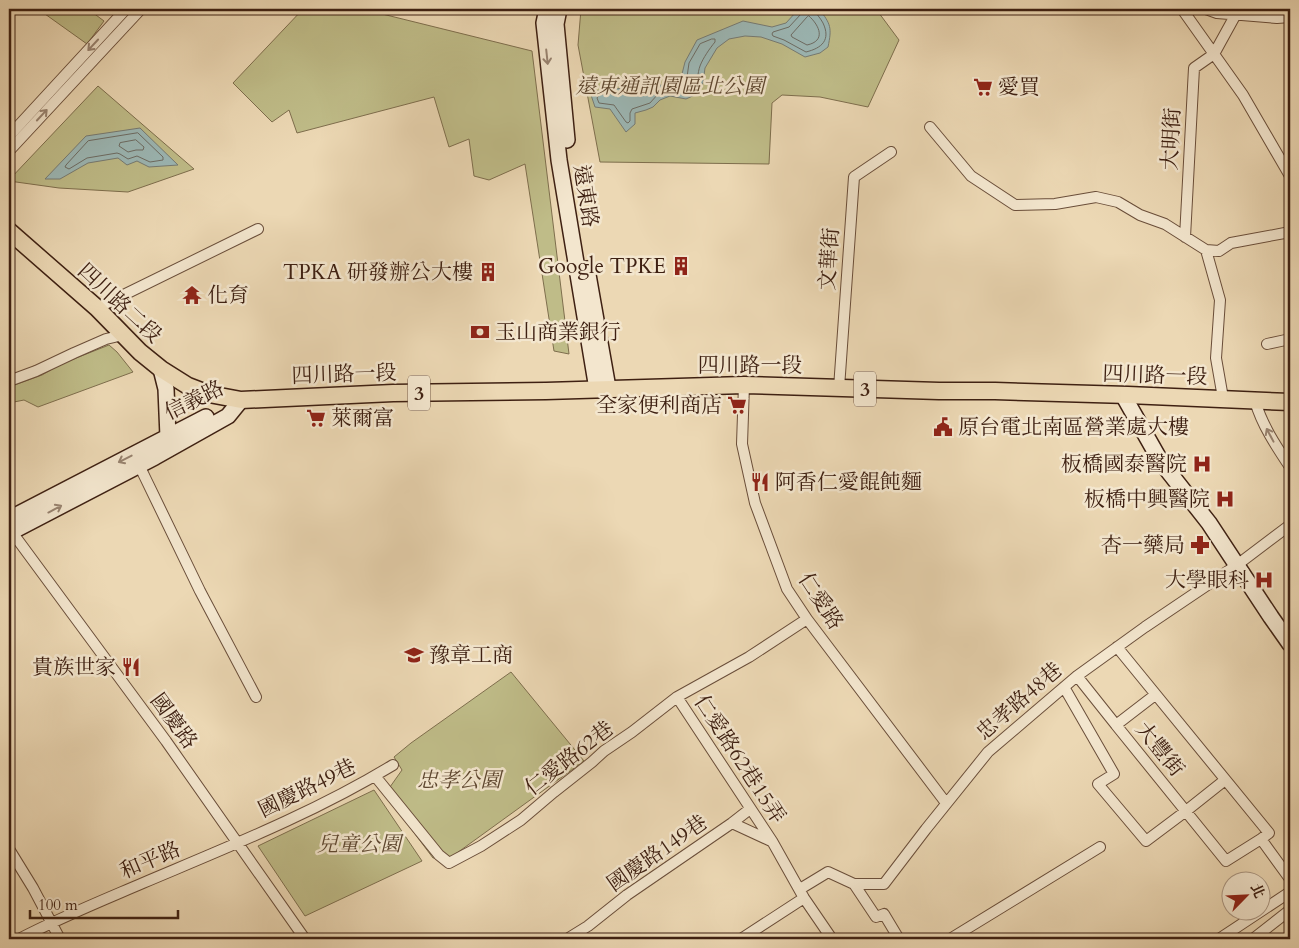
<svg xmlns="http://www.w3.org/2000/svg" width="1299" height="948" viewBox="0 0 1299 948" font-family="Cardo,'Noto Serif TC',serif">
<rect width="100%" height="100%" fill="#ecd8b4"/>
<filter id="stains"><feTurbulence type="fractalNoise" baseFrequency=".004" numOctaves="4"/><feColorMatrix values="0 0 0 0 .2 0 0 0 0 .09 0 0 0 0 .02 0 0 0 .5 -.17"/></filter>
<radialGradient id="worn" r=".72"><stop offset=".6" stop-color="#630" stop-opacity="0"/><stop offset="1" stop-color="#630" stop-opacity=".3"/></radialGradient>
<path fill="#bfbc88" stroke="#7e6e4d" d="M38 9H88L104 21 87 44Z
M303 9H362L532 51 569 354 554 351 525 164 489 180 474 176 469 139 449 147 434 97 297 133 289 110 272 122 233 83Z
M581 9H876L899 40 868 107 820 97 782 95 772 103 769 164 600 162 578 45Z
M98 86 194 169 128 192 59 188 9 181V180Z
M109 345 117 352 133 372 38 407 24 400 9 403V387L42 375 61 364Z
M511 672 584 761 450 858H433L385 794 402 770 394 757 411 743Z
M374 790 422 861 305 916 258 846Z"/>
<path fill="#9cb8b6" stroke="#767b74" d="M802 9H819C831 24 832 28 828 47L820 53 805 57 782 44 761 37 745 36 729 39 717 48 705 68 703 83 697 94 686 99 670 96 660 100 653 107 646 110 635 113V124L626 132 610 109 595 107 590 92C618 87 647 88 675 83L682 74 685 62 697 40 743 21 772 27 786 23 796 12Z
M140 128 178 165 149 167 137 161 127 165 118 158 88 163 60 179H45L86 136Z"/>
<g fill="none" stroke-linecap="round" stroke-linejoin="round">
<path stroke="#6d6c64" stroke-width="1" d="M803 9 801 14 789 27 773 32 772 34 773 36 784 40 806 52C822 48 831 40 823 23 820 17 816 15 815 9
M809 16C820 26 826 41 807 45L792 37 791 35 807 17Z
M712 39H715V42C710 48 703 58 700 66 695 80 701 98 676 92V89L679 86 687 77 689 63 700 44Z
M628 92H656L658 94 650 103 632 109 630 113V121L628 123 626 122 614 105 599 103 597 98 599 95Z
M138 133 163 157V160L150 162 137 156 128 159 120 154 117 153 87 158 69 169 65 167 66 165 88 141Z
M136 140 144 147 143 150H136L128 152 119 146 120 143Z"/>
<g stroke="#6a4e3a" stroke-width="12">
<path id="street" d="M1182 9 1243 95 1290 176
M1206 9 1217 13 1277 18 1290 17
M930 127 971 176 1015 205 1055 204 1096 197 1118 202 1140 215 1165 224 1206 250 1219 251 1231 243 1290 232
M9 136 126 9
M9 151 141 9
M1185 237 1194 68 1214 54 1236 14
M1206 250 1220 300 1216 358 1223 398
M97 308 258 229
M1267 344 1290 339
M9 381 36 371 74 353 106 339 123 335
M744 385 742 444 755 503 787 589 807 619 946 803
M839 388 854 177 891 152
M1255 401C1262 425 1276 446 1290 467
M139 465 200 591 256 697
M9 528 166 741 305 939
M1117 647 1269 833 1261 839 1290 879
M1077 676 1116 725
M1064 687 1114 774 1098 784 1146 841 1186 811 1225 780
M1155 695 1116 725 1226 861 1261 839
M677 697 772 841 804 898 832 939
M375 776 439 855 449 863 481 846 521 820 554 792 592 762 604 751 632 732 677 697 749 657 807 619
M732 823 750 809
M9 849 33 888 60 939
M854 884H884L926 829 988 752 1077 676 1145 627 1237 565 1290 525
M800 889 828 872 854 884 876 917 884 914 899 939
M19 939C59 918 101 901 143 883 228 847 314 813 393 765
M567 939 588 926 627 895 732 823 771 841
M741 939 804 898
M950 939 1100 847
M1219 939 1290 892
M1253 939 1290 910"/>
</g>
<g stroke="#3e2012" stroke-width="18">
<path id="secondary" d="M547 9 544 23 559 160 597 389
M559 9 556 24 567 140
M587 269 608 388
M161 369 166 389 168 437 165 444
M1123 395 1161 462 1209 523 1271 617 1290 644
M9 519 206 417
M9 533 155 457 228 416 241 400"/>
</g>
<g stroke="#3e2012" stroke-width="19">
<path id="primary" d="M9 231 97 308 140 352 161 369 188 386 209 394 241 400 393 393 546 391 744 385 939 391H995L1128 395 1290 402"/>
</g>
<use href="#street" stroke="#f3e6ce" stroke-width="10"/>
<use href="#secondary" stroke="#f3e6ce" stroke-width="15"/>
<use href="#primary" stroke="#ecd8b4" stroke-width="16"/>
</g>
<defs><path id="oneway-shaft" d="M-6 0H5M1.5-3L5.5 0L1.5 3" fill="none" stroke-width="1.6" stroke-linecap="round" stroke-linejoin="round" transform="scale(1.25)"/></defs>
<g stroke="#988370">
<use href="#oneway-shaft" transform="translate(93 45) rotate(133)"/>
<use href="#oneway-shaft" transform="translate(547 57) rotate(84)"/>
<use href="#oneway-shaft" transform="translate(42 115) rotate(-47)"/>
<use href="#oneway-shaft" transform="translate(1270 435) rotate(-118)"/>
<use href="#oneway-shaft" transform="translate(125 459) rotate(153)"/>
<use href="#oneway-shaft" transform="translate(55 509) rotate(-28)"/>
</g>
<defs>
<g id="supermarket-bare" transform="scale(1.5)"><path d="M-6-5.5h2.5l.6 2H6L4.5 2H-2.5L-4.4-4H-6ZM-1.5 3.2a1.3 1.3 0 1 0 .1 0ZM3 3.2a1.3 1.3 0 1 0 .1 0Z" fill="#8f2418" stroke="#f3e6ce" stroke-width="2.5" paint-order="stroke"/></g>
<g id="building-bare" transform="scale(1.5)"><path d="M-4-6H4V6H1V3H-1V6H-4ZM-2.5-4.3h1.7v1.8h-1.7ZM.8-4.3h1.7v1.8H.8ZM-2.5-1h1.7V.8h-1.7ZM.8-1h1.7V.8H.8Z" fill="#8f2418" stroke="#f3e6ce" stroke-width="2.5" paint-order="stroke"/></g>
<g id="temple-bare" transform="scale(1.5)"><path d="M0-6L5-2H3V0L6.5 2.5H4V6H1.5V3h-3V6H-4V2.5H-6.5L-3 0V-2H-5Z" fill="#8f2418" stroke="#f3e6ce" stroke-width="2.5" paint-order="stroke"/></g>
<g id="bank-bare" transform="scale(1.5)"><path d="M-6-4H6V4H-6ZM0-2.3a2.3 2.3 0 1 0 0 4.6a2.3 2.3 0 1 0 0-4.6Z" fill="#8f2418" stroke="#f3e6ce" stroke-width="2.5" paint-order="stroke"/></g>
<g id="civic-bare" transform="scale(1.5)"><path d="M-.6-6.5H3V-4.5H.6V-3L4-1V1h2V6H-6V1h2V-1L-.6-3ZM-1.2 2.5V6h2.4V2.5Z" fill="#8f2418" stroke="#f3e6ce" stroke-width="2.5" paint-order="stroke"/></g>
<g id="hospital-bare" transform="scale(1.5)"><path d="M-5-5h3v3.5h4V-5h3V5h-3V1.5h-4V5h-3Z" fill="#8f2418" stroke="#f3e6ce" stroke-width="2.5" paint-order="stroke"/></g>
<g id="restaurant-bare" transform="scale(1.5)"><path d="M-5-6h1v4h1v-4h1v4h1v-4h1v5L-1.5 .5V6h-2V.5L-5-1ZM5-6V6H3V1.5H1.5Q1.5-4 5-6Z" fill="#8f2418" stroke="#f3e6ce" stroke-width="2.5" paint-order="stroke"/></g>
<g id="pharmacy-bare" transform="scale(1.5)"><path d="M-2-6h4v4h4v4h-4v4h-4v-4h-4v-4h4Z" fill="#8f2418" stroke="#f3e6ce" stroke-width="2.5" paint-order="stroke"/></g>
<g id="school-bare" transform="scale(1.5)"><path d="M0-5L7-2L0 1L-7-2ZM-4 1L0 2.5L4 1V4Q0 6-4 4Z" fill="#8f2418" stroke="#f3e6ce" stroke-width="2.5" paint-order="stroke"/></g>
</defs>
<g fill-rule="evenodd">
<use href="#supermarket-bare" x="983" y="87"/>
<use href="#building-bare" x="681" y="266"/>
<use href="#building-bare" x="488" y="272"/>
<use href="#temple-bare" x="192" y="295"/>
<use href="#bank-bare" x="480" y="332"/>
<use href="#supermarket-bare" x="737" y="405"/>
<use href="#supermarket-bare" x="316" y="418"/>
<use href="#civic-bare" x="943" y="427"/>
<use href="#hospital-bare" x="1202" y="464"/>
<use href="#restaurant-bare" x="760" y="482"/>
<use href="#hospital-bare" x="1225" y="499"/>
<use href="#pharmacy-bare" x="1200" y="545"/>
<use href="#hospital-bare" x="1264" y="580"/>
<use href="#school-bare" x="414" y="655"/>
<use href="#restaurant-bare" x="131" y="667"/>
</g>
<g text-anchor="middle" stroke-width="5" stroke-linejoin="round" paint-order="stroke">
<g fill="#f3e6ce" stroke="#745b4a" stroke-width="1">
<rect x="854" y="371.5" width="22" height="35" rx="4"/>
<rect x="408" y="375.5" width="22" height="35" rx="4"/>
</g>
<g font-size="20" font-weight="bold" fill="#3e2012">
<text x="865" y="396">3</text>
<text x="419" y="400">3</text>
</g>
<g font-size="21" font-style="italic" fill="#5e4730" stroke="#f3e6ce">
<text x="670" y="93">遠東通訊園區北公園</text>
<text x="459" y="787">忠孝公園</text>
<text x="359" y="851">兒童公園</text>
</g>
<g font-size="21" fill="#3e2012" stroke="#f3e6ce" text-anchor="end">
<text x="998" y="94" text-anchor="start">愛買</text>
<text x="666" y="273">Google TPKE</text>
<text x="473" y="279">TPKA 研發辦公大樓</text>
<text x="207" y="302" text-anchor="start">化育</text>
<text x="495" y="339" text-anchor="start">玉山商業銀行</text>
<text x="722" y="412">全家便利商店</text>
<text x="331" y="425" text-anchor="start">萊爾富</text>
<text x="958" y="434" text-anchor="start">原台電北南區營業處大樓</text>
<text x="1187" y="471">板橋國泰醫院</text>
<text x="775" y="489" text-anchor="start">阿香仁愛餛飩麵</text>
<text x="1210" y="506">板橋中興醫院</text>
<text x="1185" y="552">杏一藥局</text>
<text x="1249" y="587">大學眼科</text>
<text x="429" y="662" text-anchor="start">豫章工商</text>
<text x="116" y="674">貴族世家</text>
</g>
<g font-size="21" fill="#3e2012" stroke="#f3e6ce">
<text transform="translate(1171 139) rotate(-87)" y="7">大明街</text>
<text transform="translate(586 196) rotate(81)" y="7">遠東路</text>
<text transform="translate(829 259) rotate(-86)" y="7">文華街</text>
<text transform="translate(120 303) rotate(43)" y="7">四川路二段</text>
<text x="750" y="372">四川路一段</text>
<text transform="translate(344 374) rotate(-2)" y="7">四川路一段</text>
<text transform="translate(1155 375) rotate(2)" y="7">四川路一段</text>
<text transform="translate(194 400) rotate(-26)" y="7">信義路</text>
<text transform="translate(821 601) rotate(57)" y="7">仁愛路</text>
<text transform="translate(1019 701) rotate(-41)" y="7">忠孝路48巷</text>
<text transform="translate(174 721) rotate(54)" y="7">國慶路</text>
<text transform="translate(1160 749) rotate(51)" y="7">大豐街</text>
<text transform="translate(569 758) rotate(-38)" y="7">仁愛路62巷</text>
<text transform="translate(740 759) rotate(57)" y="7">仁愛路62巷15弄</text>
<text transform="translate(307 788) rotate(-26)" y="7">國慶路49巷</text>
<text transform="translate(657 853) rotate(-35)" y="7">國慶路149巷</text>
<text transform="translate(150 860) rotate(-23)" y="7">和平路</text>
</g>
</g>
<rect width="1299" height="948" fill="none" stroke="#ecd8b4" stroke-width="30"/>
<rect x="10" y="10" width="1279" height="928" fill="none" stroke="#3e2012" stroke-width="2.5"/>
<rect x="15" y="15" width="1269" height="918" fill="none" stroke="#3e2012"/>
<g transform="translate(1246 896) rotate(66)"><circle r="24" fill="#f3e6ce" stroke="#ab9783"/>
<path d="M0-4L9 19L0 12L-9 19Z" fill="#8f2418"/>
<text y="-8" font-size="14" font-weight="bold" text-anchor="middle" fill="#3e2012">北</text>
</g>
<path d="M30 910v8h148v-8" fill="none" stroke="#3e2012" stroke-width="2.5"/>
<text x="38" y="910" font-size="15" fill="#3e2012" stroke="#f3e6ce" stroke-width="4" paint-order="stroke">100 m</text>
<rect width="100%" height="100%" filter="url(#stains)"/>
<rect width="100%" height="100%" fill="url(#worn)"/>
</svg>
